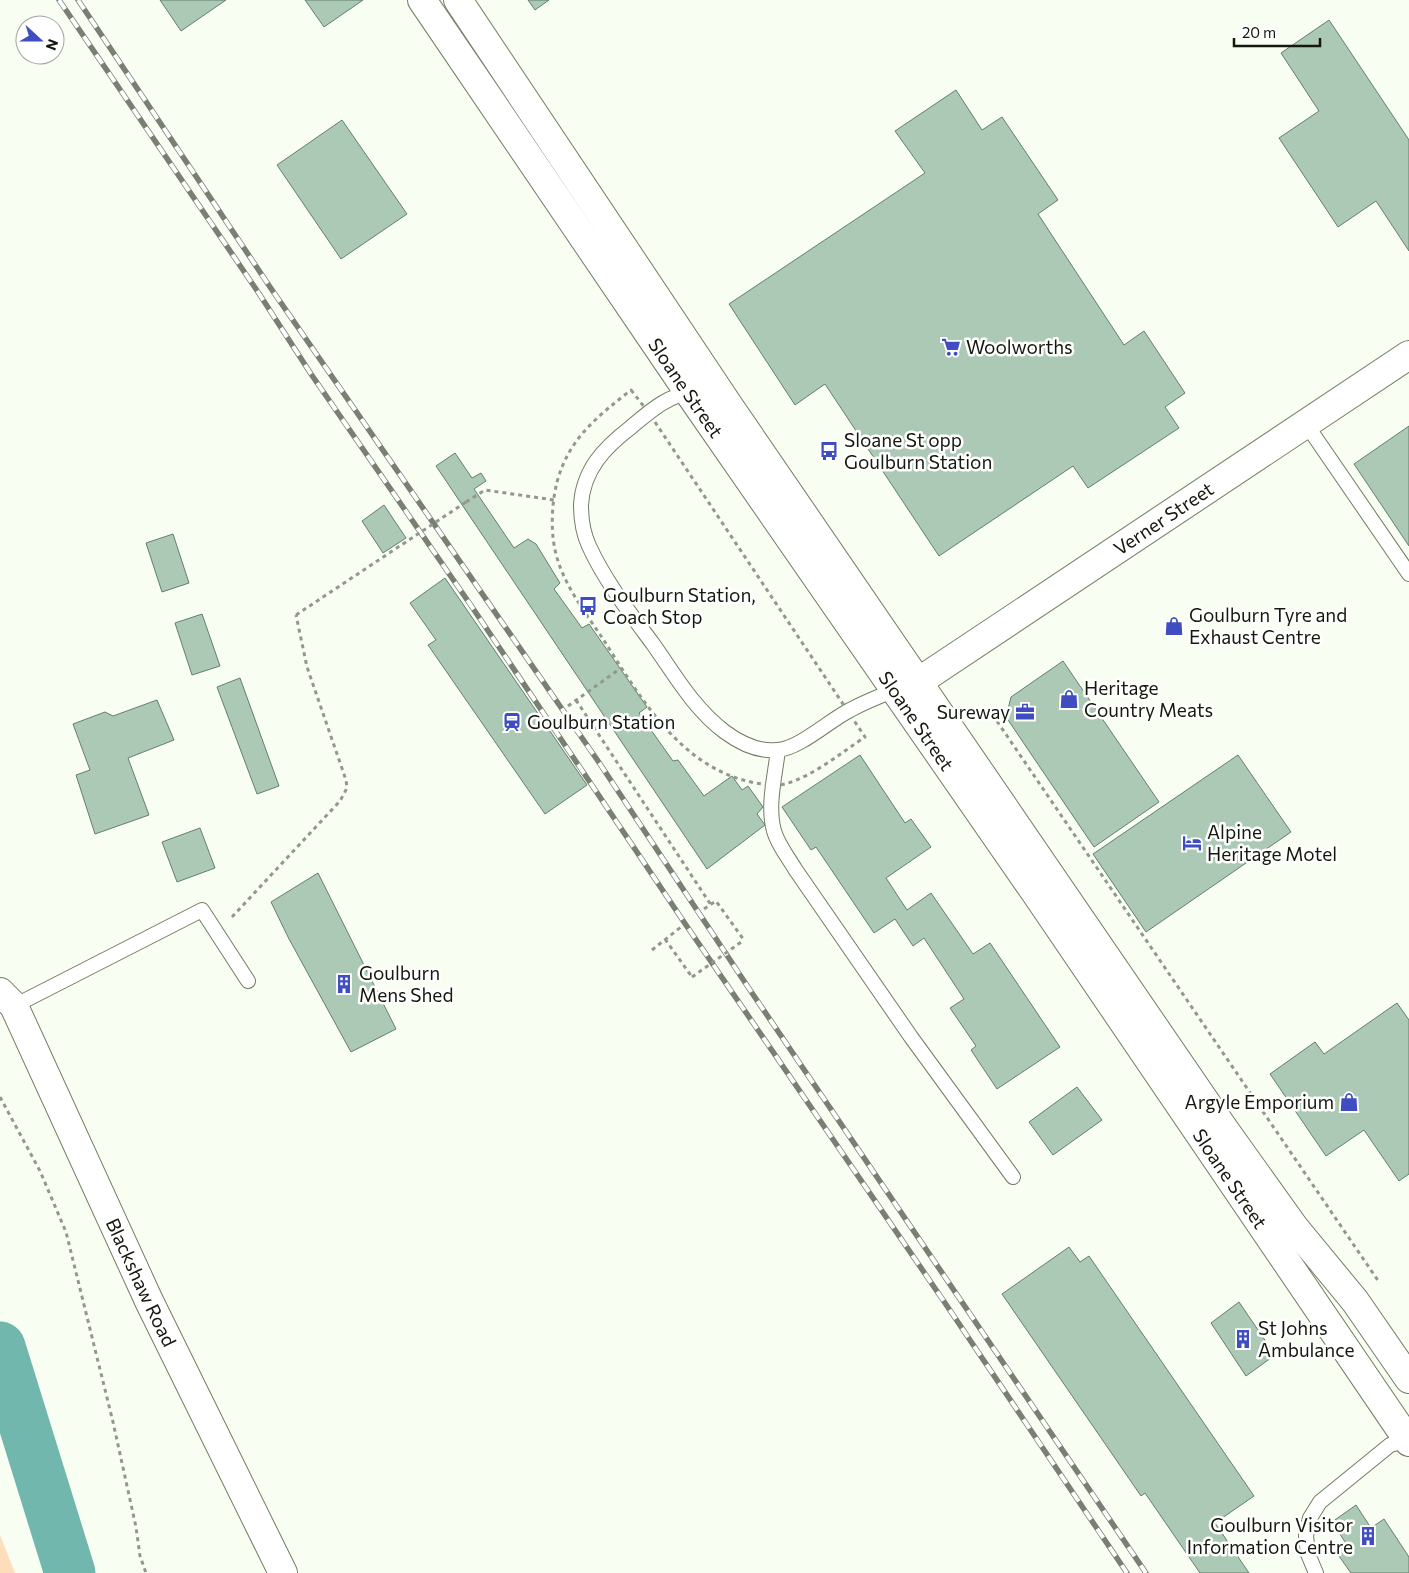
<svg xmlns="http://www.w3.org/2000/svg" width="1409" height="1573" viewBox="0 0 1409 1573" font-family="Commissioner,sans-serif">
<rect width="100%" height="100%" fill="#f8fef2"/>
<path fill="#feddbb" d="M0 1535 15 1573H0Z"/>
<g fill="none" stroke-linecap="round" stroke-linejoin="round">
<path stroke="#71b7ad" stroke-width="51" d="M0 1347 70 1573"/>
</g>
<path fill="#abc9b5" stroke="#637f6d" d="M160 0H226L181 31Z
M305 0H363L324 27Z
M528 0H549L535 10Z
M1329 20 1409 140V251L1376 201 1338 227 1279 138 1319 111 1281 53Z
M956 90 982 130 1002 117 1058 200 1038 214 1124 345 1144 331 1185 393 1165 407 1179 428 1088 488 1073 466 939 556 825 384 795 405 729 304 925 173 895 131Z
M342 120 407 214 341 259 277 165Z
M1409 426V546L1354 464Z
M455 453 472 478 481 473 486 481 474 489 514 548 528 539 536 544 560 583 554 589 582 628 589 624 647 707 639 713 673 761 678 760 704 796 732 776 742 790 748 786 763 807 757 814 765 825 707 869 436 466Z
M384 505 406 538 383 553 362 521Z
M173 534 189 583 162 592 146 543Z
M445 578 587 785 545 814 428 645 436 640 410 603Z
M202 614 220 666 192 675 175 623Z
M1063 661 1159 802 1094 847 1006 717 1011 697Z
M240 678 279 786 257 794 217 687Z
M157 700 174 740 128 758 149 815 95 834 76 775 90 770 73 724 105 712 113 716Z
M860 755 905 823 911 819 931 847 886 878 907 910 931 893 973 954 990 943 1060 1047 997 1089 971 1050 976 1046 950 1008 964 999 924 938 913 946 895 919 874 933 816 847 811 850 782 807Z
M1238 755 1291 832 1146 932 1093 854Z
M200 828 215 868 177 882 162 842Z
M318 873 396 1029 351 1052 289 939 271 902Z
M1397 1003 1409 1020V1174L1399 1181 1364 1130 1326 1156 1270 1074 1315 1042 1324 1054Z
M1077 1087 1102 1120 1053 1155 1029 1122Z
M1069 1247 1080 1262 1089 1256 1254 1496 1215 1523 1249 1573H1200L1145 1493 1141 1496 1002 1294Z
M1239 1302 1275 1355 1246 1376 1211 1323Z
M1356 1505 1371 1528 1384 1519 1409 1557V1573H1351L1336 1552 1347 1545 1332 1522Z"/>
<g fill="none" stroke-linecap="round" stroke-linejoin="round">
<g stroke="#717d62" stroke-width="16">
<path id="lane" d="M692 393C668 394 647 414 630 428 604 448 583 470 581 505 581 518 583 533 589 546 605 581 630 613 653 644 675 675 694 709 725 732 740 743 758 752 777 750 799 749 830 720 850 710 865 702 882 695 898 689
M1306 424 1409 574
M778 750C775 776 767 806 774 831 778 845 788 857 795 869L911 1037 1013 1177
M14 1006 202 910 248 981
M1316 1573 1308 1554 1306 1536 1310 1518 1320 1502 1390 1445 1409 1440"/>
</g>
<g stroke="#717d62" stroke-width="30">
<g id="street">
<path id="s1" d="M918 682 1409 355"/>
<path id="s2" d="M0 992 14 1006 149 1301 283 1573"/>
</g>
</g>
<g stroke="#717d62" stroke-width="30">
<g id="secondary">
<path id="s3" d="M422 0 689 393 1037 895 1409 1442"/>
<path d="M458 0 729 406 1224 1129 1294 1227 1355 1301 1409 1379"/>
</g>
</g>
<path stroke="#93988d" stroke-width="3" stroke-dasharray="4 4" stroke-linecap="butt" d="M631 390 649 413 865 737C842 752 800 787 773 785 687 780 644 703 603 639 587 615 567 589 558 561 550 537 551 506 557 482 569 438 597 417 631 390Z
M466 502 485 490 554 500
M576 700 711 905
M568 706 621 668
M988 708 1379 1282
M704 909 716 901 744 940
M232 917 340 801 347 788 346 780 307 667 296 615
M665 939 692 977
M652 950 681 927
M0 1097 40 1171 66 1232 113 1422 136 1527 140 1556 146 1573"/>
<use href="#lane" stroke="#fff" stroke-width="14"/>
<use href="#street" stroke="#fff" stroke-width="28"/>
<use href="#secondary" stroke="#fff" stroke-width="28"/>
<g stroke="#7a7f73" stroke-width="5.5">
<path id="rail" d="M59 0 258 292 311 374 470 604 686 925 943 1300 1127 1573
M78 0 270 287 598 761 752 993 1146 1573"/>
</g>
<use href="#rail" stroke="#fff" stroke-width="4" stroke-dasharray="11" stroke-linecap="butt"/>
<path stroke="#93988d" stroke-width="3" stroke-dasharray="4 4" stroke-linecap="butt" d="M296 615 466 502
M692 977 744 940"/>
</g>
<defs>
<g id="supermarket-bare" transform="scale(1.5)"><path d="M-6-5.5h2.5l.6 2H6L4.5 2H-2.5L-4.4-4H-6ZM-1.5 3.2a1.3 1.3 0 1 0 .1 0ZM3 3.2a1.3 1.3 0 1 0 .1 0Z" fill="#3f4dc1" stroke="#fff" stroke-width="2.5" paint-order="stroke"/></g>
<g id="bus-bare" transform="scale(1.5)"><path d="M-5-6H5V4H4V6H2V4H-2V6H-4V4H-5ZM-3.5-4V0h7V-4ZM-3.5 1.2v1.5H-2V1.2ZM2 1.2v1.5H3.5V1.2Z" fill="#3f4dc1" stroke="#fff" stroke-width="2.5" paint-order="stroke"/></g>
<g id="shop-bare" transform="scale(1.5)"><path d="M-5-2.5h2.3a2.7 3.5 0 0 1 5.4 0H5L5.5 6h-11ZM-1.5-2.5h3a1.5 2.3 0 0 0-3 0Z" fill="#3f4dc1" stroke="#fff" stroke-width="2.5" paint-order="stroke"/></g>
<g id="office-bare" transform="scale(1.5)"><path d="M-6-3h4V-5.5h4V-3h4V5H-6ZM-1-4.5V-3h2v-1.5ZM-6 0V1H6V0Z" fill="#3f4dc1" stroke="#fff" stroke-width="2.5" paint-order="stroke"/></g>
<g id="station-bare" transform="scale(1.5)"><path d="M-3-6H3Q5-6 5-4V2Q5 4 3 4L4.5 6H3L1.5 4h-3L-3 6H-4.5L-3 4Q-5 4-5 2V-4Q-5-6-3-6ZM-3.5-4v3h7v-3ZM-3.5 1v1.5H-2V1ZM2 1v1.5H3.5V1Z" fill="#3f4dc1" stroke="#fff" stroke-width="2.5" paint-order="stroke"/></g>
<g id="hotel-bare" transform="scale(1.5)"><path d="M-6-4.5h1.5V1H6V5H4.5V3h-9V5H-6ZM-4 0a1.8 1.8 0 1 1 3.6 0ZM.5 0V-2.5h3Q6-2.5 6 0Z" fill="#3f4dc1" stroke="#fff" stroke-width="2.5" paint-order="stroke"/></g>
<g id="building-bare" transform="scale(1.5)"><path d="M-4-6H4V6H1V3H-1V6H-4ZM-2.5-4.3h1.7v1.8h-1.7ZM.8-4.3h1.7v1.8H.8ZM-2.5-1h1.7V.8h-1.7ZM.8-1h1.7V.8H.8Z" fill="#3f4dc1" stroke="#fff" stroke-width="2.5" paint-order="stroke"/></g>
</defs>
<g fill-rule="evenodd">
<use href="#supermarket-bare" x="951" y="347"/>
<use href="#bus-bare" x="829" y="451"/>
<use href="#bus-bare" x="588" y="606"/>
<use href="#shop-bare" x="1174" y="626"/>
<use href="#shop-bare" x="1069" y="699"/>
<use href="#office-bare" x="1025" y="712"/>
<use href="#station-bare" x="512" y="722"/>
<use href="#hotel-bare" x="1192" y="843"/>
<use href="#building-bare" x="344" y="984"/>
<use href="#shop-bare" x="1349" y="1102"/>
<use href="#building-bare" x="1243" y="1339"/>
<use href="#building-bare" x="1368" y="1536"/>
</g>
<g text-anchor="middle" stroke-width="5" stroke-linejoin="round" paint-order="stroke">
<g font-size="19" fill="#14180d" stroke="#fff" text-anchor="start">
<text x="966" y="354">Woolworths</text>
<text x="844" y="447">Sloane St opp<tspan x="844" dy="22">Goulburn Station</tspan></text>
<text x="603" y="602">Goulburn Station,<tspan x="603" dy="22">Coach Stop</tspan></text>
<text x="1189" y="622">Goulburn Tyre and<tspan x="1189" dy="22">Exhaust Centre</tspan></text>
<text x="1084" y="695">Heritage<tspan x="1084" dy="22">Country Meats</tspan></text>
<text x="1010" y="719" text-anchor="end">Sureway</text>
<text x="527" y="729">Goulburn Station</text>
<text x="1207" y="839">Alpine<tspan x="1207" dy="22">Heritage Motel</tspan></text>
<text x="359" y="980">Goulburn<tspan x="359" dy="22">Mens Shed</tspan></text>
<text x="1334" y="1109" text-anchor="end">Argyle Emporium</text>
<text x="1258" y="1335">St Johns<tspan x="1258" dy="22">Ambulance</tspan></text>
<text x="1353" y="1532" text-anchor="end">Goulburn Visitor<tspan x="1353" dy="22">Information Centre</tspan></text>
</g>
<g font-size="19" fill="#14180d" stroke="#fff">
<text dy="7" stroke="none"><textPath href="#s3" startOffset="469">Sloane Street</textPath></text>
<text dy="7" stroke="none"><textPath href="#s1" startOffset="295">Verner Street</textPath></text>
<text dy="7" stroke="none"><textPath href="#s3" startOffset="874">Sloane Street</textPath></text>
<text dy="7" stroke="none"><textPath href="#s3" startOffset="1429">Sloane Street</textPath></text>
<text dy="7" stroke="none"><textPath href="#s2" startOffset="324">Blackshaw Road</textPath></text>
</g>
</g>
<g transform="translate(40 40) rotate(111)"><circle r="24" fill="#ffffff" stroke="#a1a39e"/>
<path d="M0-4L9 19L0 12L-9 19Z" fill="#3f4dc1"/>
<text y="-8" font-size="14" font-weight="bold" text-anchor="middle" fill="#14180d">N</text>
</g>
<path d="M1234 38v8h86v-8" fill="none" stroke="#14180d" stroke-width="2.5"/>
<text x="1242" y="38" font-size="15" fill="#14180d" stroke="#ffffff" stroke-width="4" paint-order="stroke">20 m</text>
</svg>
